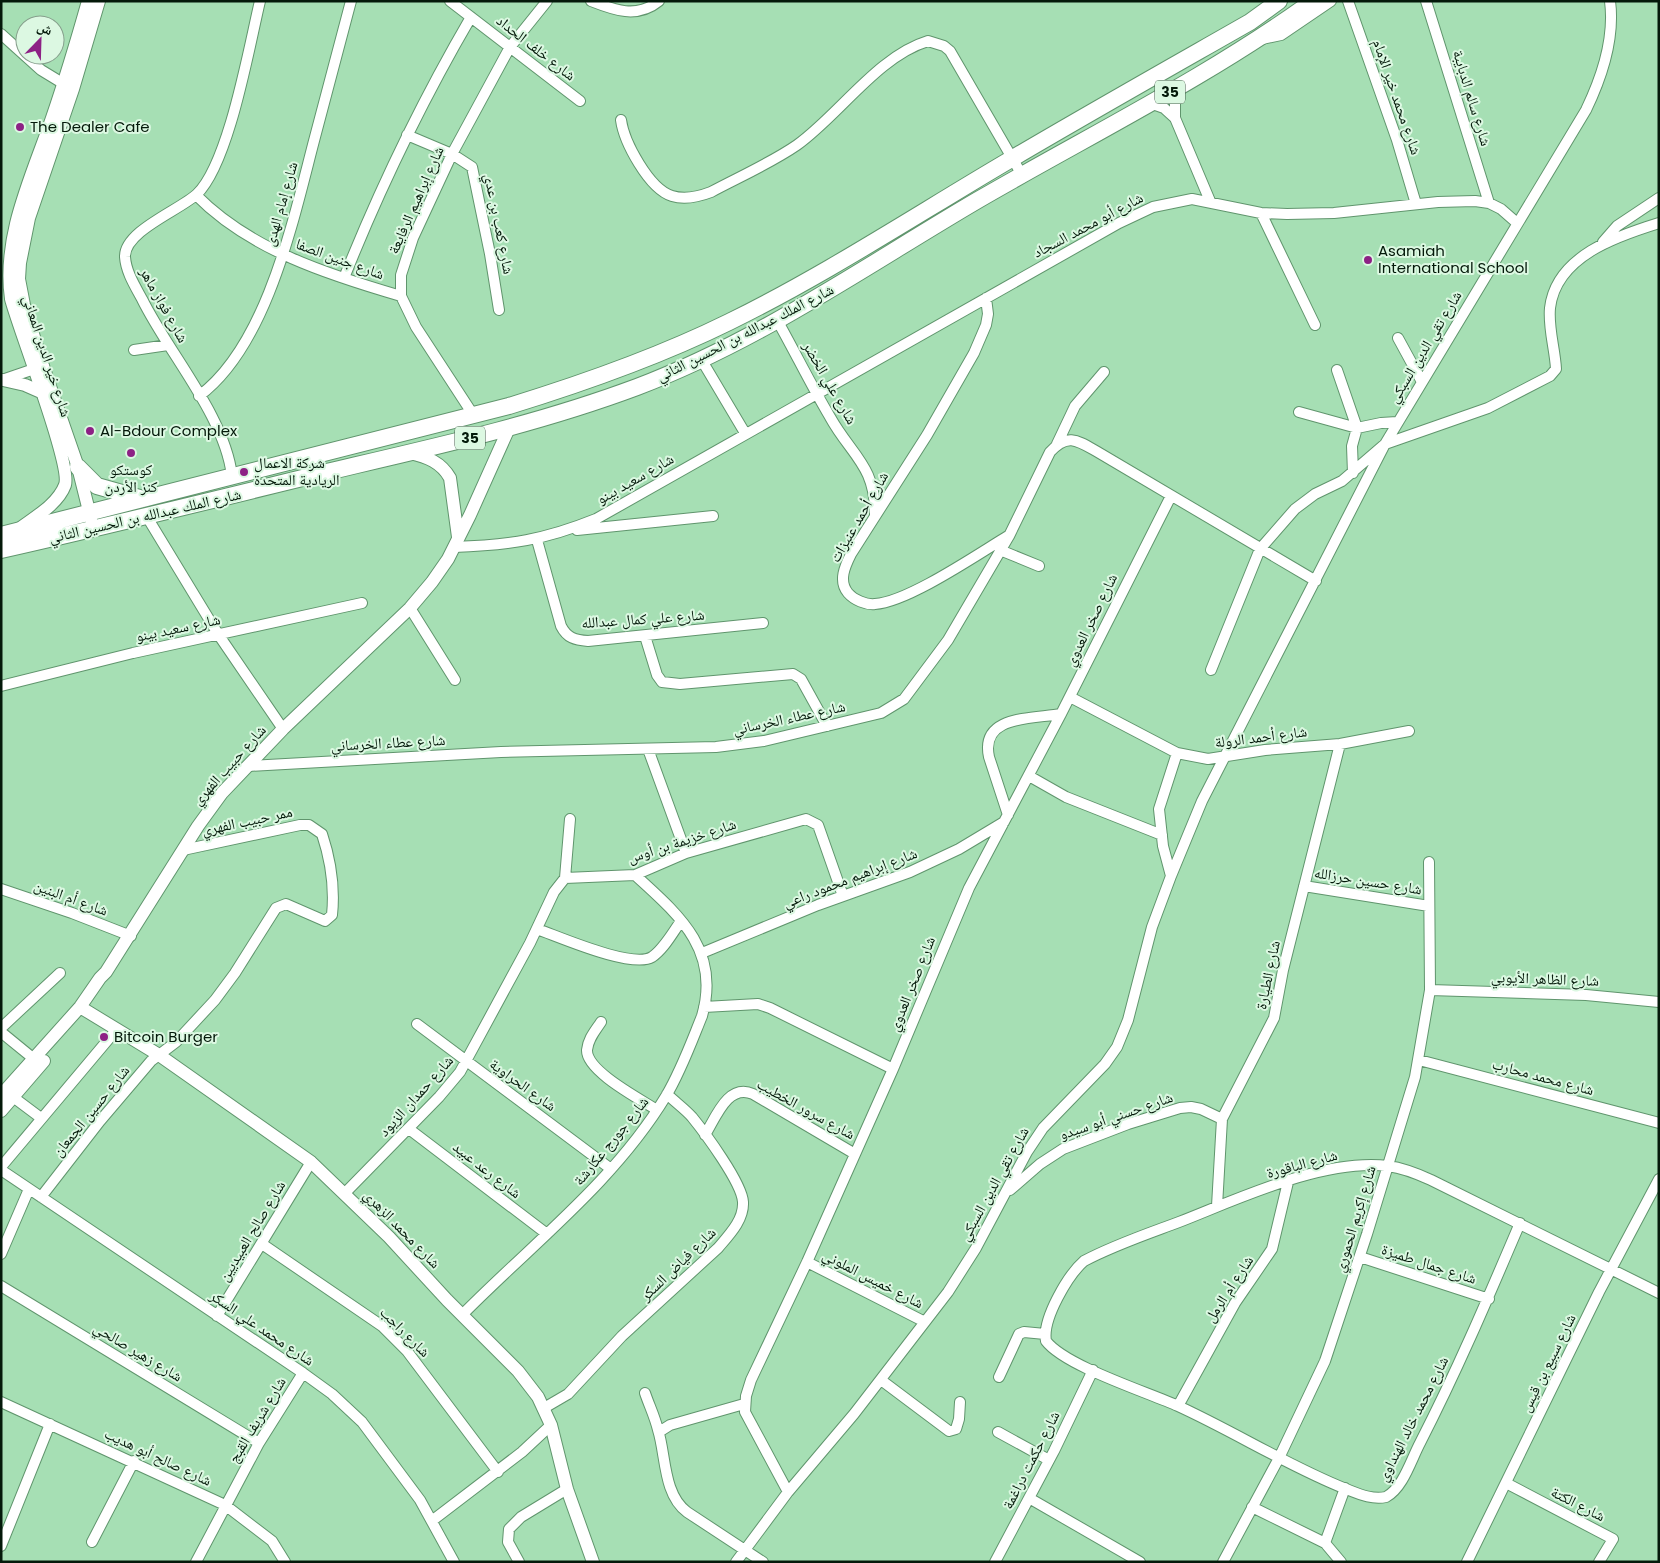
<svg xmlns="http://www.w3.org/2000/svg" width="1660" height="1563" viewBox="0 0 1660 1563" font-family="Poppins,'Noto Naskh Arabic',sans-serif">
<rect width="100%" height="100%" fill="#a6dfb4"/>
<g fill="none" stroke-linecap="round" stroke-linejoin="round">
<g stroke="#60956d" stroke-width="12">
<path id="minor" d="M450 1 580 101
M591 1C614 10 637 19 659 1
M1348 1 1397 140 1416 204
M1426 1 1489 203
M1 34 41 70 64 84
M1262 39 1281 35 1331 1
M1180 86 1175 102V118L1210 201
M1150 103 1164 108 1175 118
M621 120C624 142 649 189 672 196 685 200 698 197 711 192 739 177 771 163 797 145 839 115 878 56 928 41L944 46 950 51 1022 175
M407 135 452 154 472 167 490 254 499 310
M196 195C250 250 329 275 401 296
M1261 213 1315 325
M1603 242 1617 226 1659 198
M344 278C380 188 422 101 471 17
M986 298 988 314 986 325 974 353 927 435 851 554C845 566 838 581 848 593 854 600 866 605 875 604 908 602 978 554 1008 536
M777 320C795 352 811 385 830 417 851 455 876 466 875 515
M1398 338 1422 382
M134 350 168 345
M701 359 745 433
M1337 370 1357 428 1352 446 1353 473
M2 380 40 367
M199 396C268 345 294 216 315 137 327 92 339 47 351 1
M1299 412 1357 428 1381 423 1397 422
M474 416 416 327 401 296V275L413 238 452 154 510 47 547 1
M1057 444 1075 406 1104 372
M232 476C225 416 169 354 142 299 135 286 126 272 125 257 124 231 180 210 197 194 229 163 249 47 260 1
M147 517 218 634 283 729
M577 530 713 516
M537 540 561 626C567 638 575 640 588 641L763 623
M454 547C510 545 544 540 596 519L1119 223 1153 207 1192 199 1261 213 1287 214 1334 213 1438 202 1475 201 1489 203 1501 209 1517 223
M1000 550 1039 566
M410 608 455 680
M645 636 657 675 662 682 680 684 793 674 801 679 827 726
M1211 670 1260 549 1295 509 1315 494 1342 481 1385 444 1586 110C1602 77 1615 39 1610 1
M1 686 133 653 362 603
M1070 697 1177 753 1208 759 1265 750 1340 744 1409 731
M648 749 686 853
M248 766 501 752 716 747 764 741 881 713 904 699 948 640 1009 536 1050 452C1067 433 1077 440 1096 451L1316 581
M1029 776 1066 797 1162 835
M1008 815 989 757C980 715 1032 719 1061 714
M1171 876 1202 801 1385 444 1488 408 1550 376 1556 369C1555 349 1548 328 1550 308 1556 256 1617 236 1659 223
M565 878 570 819
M1304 886 1429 906
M1 889 72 913 131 936
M537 929C560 937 632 969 652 957 664 949 673 932 681 921
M702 953 818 905 910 872 959 849 1004 822
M1430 990 1586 995 1659 1002
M704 1007 758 1004 770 1008 893 1069
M601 1022C595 1031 588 1039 587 1050 586 1071 640 1099 657 1110
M417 1024 611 1169
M1 1028 60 973
M1 1032 34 1059
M1419 1060 1659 1123
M13 1097 41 1118
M409 1129 547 1234
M705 1135C716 1117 728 1083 753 1094L855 1154
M1 1167 117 1029
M1 1170 303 1373 332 1394 362 1422 420 1500 454 1562
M1010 1190 1040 1164 1063 1149 1128 1124 1180 1108 1191 1107 1201 1109 1222 1119
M345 1193 439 1097 460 1072 530 943 554 892 565 878 635 875 686 853 806 819 818 825 843 896
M41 1197 100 1121 151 1061 176 1042 215 1000 235 973 276 908 286 904 325 921 332 915C335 886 331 861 322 834L309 825H300L183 850
M1217 1206 1222 1119 1274 1018 1283 970 1340 744
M1520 1223C1488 1298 1457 1371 1420 1443 1411 1460 1403 1488 1386 1497 1372 1500 1359 1494 1346 1489 1288 1466 1235 1432 1178 1406 1147 1392 1065 1366 1046 1341 1042 1319 1068 1275 1084 1261 1114 1245 1147 1234 1179 1222 1238 1199 1324 1158 1388 1166 1403 1168 1418 1174 1431 1180L1659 1293
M262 1244 382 1326 407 1351 498 1472
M1 1254 29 1189
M1360 1257 1489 1299
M807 1262 925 1322
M1 1286 259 1443
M462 1315C532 1244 614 1182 666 1096 681 1071 691 1043 702 1016 721 950 679 915 635 875
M217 1316 311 1162
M999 1377 1019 1334 1024 1332 1045 1334
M881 1380 949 1431 956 1429 959 1419 960 1402
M645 1393C649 1405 655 1417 658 1430 666 1455 663 1494 687 1512L763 1562
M1 1402 225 1505 272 1541 285 1562
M1178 1406 1235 1303 1272 1249 1288 1182
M544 1408 568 1394 622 1336 718 1248C729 1235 744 1220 743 1202 742 1183 705 1133 692 1117 685 1109 675 1102 667 1094
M659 1432 670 1425 744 1404
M998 1432 1049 1460
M1506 1483 1613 1539 1599 1562
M788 1492 745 1412 746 1396 751 1380 807 1262 893 1069 969 888 1061 714 1171 496
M1029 1498 1140 1562
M1252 1507 1325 1543 1341 1562
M433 1520 522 1452 551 1425
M92 1542 134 1461
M1325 1543 1345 1488
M1 1546 50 1424
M196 1562 259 1443 303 1373
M519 1562 508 1542 509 1529 521 1517 567 1489
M736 1562 788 1492 854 1414 948 1292 976 1248 1027 1152 1043 1128 1105 1064 1117 1047 1128 1020 1152 927 1171 876 1163 846 1159 809 1177 753
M995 1562 1054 1451 1093 1370
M1223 1562 1279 1458 1325 1361 1367 1234 1415 1077 1430 990 1429 862
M1467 1562 1599 1292 1659 1179"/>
</g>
<g stroke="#60956d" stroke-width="14">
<path id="tertiary" d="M3 380 25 385 41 392
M410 453C427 457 441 462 450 478L458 537
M91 519 78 467 43 366 24 305 19 279 20 263 29 218 73 89 99 1
M19 529C35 517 58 504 65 485 72 465 19 330 11 299 2 236 32 176 52 118 65 80 77 40 88 1
M80 1007 159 1055 311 1162 389 1237 447 1300 518 1371 538 1397 551 1425 567 1489 593 1562
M1 1095 80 1007 100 978 106 972 198 826 222 793 283 729 410 608 432 582 448 559 470 515 509 428
M1 1111 44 1061"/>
</g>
<g stroke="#60956d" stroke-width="18">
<path id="trunk" d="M78 467 97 486 143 499
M1 535 509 406C584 383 658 357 729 322 827 274 919 213 1013 158 1091 112 1171 67 1250 22L1279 1
M1 550C112 525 221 498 331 471 434 447 538 424 637 387 759 341 867 265 978 200 1090 135 1208 77 1313 1"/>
</g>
<use href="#minor" stroke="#fff" stroke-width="10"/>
<use href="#tertiary" stroke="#fff" stroke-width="12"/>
<use href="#trunk" stroke="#fff" stroke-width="16"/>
</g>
<g fill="#8d2185" stroke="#dcf8e2" stroke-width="2">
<circle cx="20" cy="127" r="5"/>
<circle cx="1368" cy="260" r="5"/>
<circle cx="90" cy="431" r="5"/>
<circle cx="131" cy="453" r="5"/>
<circle cx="244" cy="472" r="5"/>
<circle cx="104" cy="1037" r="5"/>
</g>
<g text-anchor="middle" stroke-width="4" stroke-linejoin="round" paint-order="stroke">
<g fill="#dcf8e2" stroke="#455c4b" stroke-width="1">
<rect x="1155" y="80.5" width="30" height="23" rx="4"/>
<rect x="455" y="426.5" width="30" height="23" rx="4"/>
</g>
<g font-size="14" font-weight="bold" fill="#04190a">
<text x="1170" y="97">35</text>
<text x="470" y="443">35</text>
</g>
<g font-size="15" fill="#04190a" stroke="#dcf8e2">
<text transform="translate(536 48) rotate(38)" y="5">شارع خلف الحداد</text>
<text transform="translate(1397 97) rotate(71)" y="5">شارع محمد خير الإمام</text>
<text transform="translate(1472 98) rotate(73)" y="5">شارع سالم الدبايبة</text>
<text transform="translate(416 200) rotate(-66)" y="5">شارع إبراهيم الرفايعة</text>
<text transform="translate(281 204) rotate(-74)" y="5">شارع إمام الهدى</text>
<text transform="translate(499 224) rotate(79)" y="5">شارع كعب بن عدي</text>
<text transform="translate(1088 225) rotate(-28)" y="5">شارع أبو محمد السجاد</text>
<text transform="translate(340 259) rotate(20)" y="5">شارع جنين الصفا</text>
<text transform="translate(164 305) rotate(61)" y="5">شارع فواز ماهر</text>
<text transform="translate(745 333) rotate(-27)" y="5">شارع الملك عبدالله بن الحسين الثاني</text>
<text transform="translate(1425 347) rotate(-59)" y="5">شارع تقي الدين السبكي</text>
<text transform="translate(47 356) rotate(72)" y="5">شارع خير الدين المعاني</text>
<text transform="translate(830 383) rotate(60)" y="5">شارع علي الخضر</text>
<text transform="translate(635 479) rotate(-30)" y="5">شارع سعيد بينو</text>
<text transform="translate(145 516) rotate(-13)" y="5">شارع الملك عبدالله بن الحسين الثاني</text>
<text transform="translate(859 517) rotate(-60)" y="5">شارع أحمد عنيزات</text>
<text transform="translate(643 619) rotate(-4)" y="5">شارع علي كمال عبدالله</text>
<text transform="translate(1091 620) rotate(-64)" y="5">شارع صخر العدوي</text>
<text transform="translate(178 628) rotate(-12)" y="5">شارع سعيد بينو</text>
<text transform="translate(789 718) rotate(-12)" y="5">شارع عطاء الخرساني</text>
<text transform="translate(1261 737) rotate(-7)" y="5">شارع أحمد الرولة</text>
<text transform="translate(388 743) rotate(-3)" y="5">شارع عطاء الخرساني</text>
<text transform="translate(229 765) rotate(-48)" y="5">شارع حبيب الفهري</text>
<text transform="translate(247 821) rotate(-12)" y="5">ممر حبيب الفهري</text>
<text transform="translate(682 841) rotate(-18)" y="5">شارع خزيمة بن أوس</text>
<text transform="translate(850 878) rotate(-21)" y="5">شارع إبراهيم محمود راعي</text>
<text transform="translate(1368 881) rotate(9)" y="5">شارع حسين حرزالله</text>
<text transform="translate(71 898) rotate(20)" y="5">شارع أم البنين</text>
<text transform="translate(1268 975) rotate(-78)" y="5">شارع الطيارة</text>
<text transform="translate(1545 979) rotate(2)" y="5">شارع الظاهر الأيوبي</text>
<text transform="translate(912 984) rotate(-68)" y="5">شارع صخر العدوي</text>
<text transform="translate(1543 1077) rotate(15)" y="5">شارع محمد محارب</text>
<text transform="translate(523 1085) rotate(36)" y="5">شارع الحراوية</text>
<text transform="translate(416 1096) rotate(-48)" y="5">شارع حمدان الزيود</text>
<text transform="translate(806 1109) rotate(29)" y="5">شارع سرور الخطيب</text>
<text transform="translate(91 1111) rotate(-51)" y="5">شارع حسين الجمعان</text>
<text transform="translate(1116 1116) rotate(-19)" y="5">شارع حسني أبو سيدو</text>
<text transform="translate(611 1141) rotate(-51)" y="5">شارع جورج عكارشة</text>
<text transform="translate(1302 1164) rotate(-15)" y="5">شارع الباقورة</text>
<text transform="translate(487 1170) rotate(38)" y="5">شارع رعد عبيد</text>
<text transform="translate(994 1184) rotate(-61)" y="5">شارع تقي الدين السبكي</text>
<text transform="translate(1355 1219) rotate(-73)" y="5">شارع إكريم الحموري</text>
<text transform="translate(402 1229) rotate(46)" y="5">شارع محمد الزهري</text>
<text transform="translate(252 1231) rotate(-59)" y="5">شارع صالح العبيديين</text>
<text transform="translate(678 1264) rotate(-44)" y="5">شارع فياض السكر</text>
<text transform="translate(1429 1264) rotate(18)" y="5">شارع جمال طميزة</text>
<text transform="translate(873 1279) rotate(27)" y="5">شارع خميس الملوني</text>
<text transform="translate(1229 1289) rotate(-57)" y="5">شارع أم الرمل</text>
<text transform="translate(262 1328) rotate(34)" y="5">شارع محمد علي السكر</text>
<text transform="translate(405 1332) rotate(45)" y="5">شارع راجب</text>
<text transform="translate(138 1352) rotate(31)" y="5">شارع زهير صالحي</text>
<text transform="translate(1548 1363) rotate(-64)" y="5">شارع سبيع بن قيس</text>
<text transform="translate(1413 1419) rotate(-63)" y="5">شارع محمد خالد الهنداوي</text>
<text transform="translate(257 1420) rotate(-59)" y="5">شارع شريف القبج</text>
<text transform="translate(158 1457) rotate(25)" y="5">شارع صالح أبو هديب</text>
<text transform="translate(1031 1460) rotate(-63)" y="5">شارع حكمت دراغمة</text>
<text transform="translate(1578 1504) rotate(27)" y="5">شارع الكتة</text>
</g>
<g font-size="15" fill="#04190a" stroke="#dcf8e2" text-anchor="start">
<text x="30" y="132">The Dealer Cafe</text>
<text x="1378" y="256">Asamiah<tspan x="1378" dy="17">International School</tspan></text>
<text x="100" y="436">Al-Bdour Complex</text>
<text x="254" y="468">شركة الاعمال<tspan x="254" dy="17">الريادية المتحدة</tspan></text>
<text x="131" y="475" text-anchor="middle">كوستكو<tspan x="131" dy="17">كنز الأردن</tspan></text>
<text x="114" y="1042">Bitcoin Burger</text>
</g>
</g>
<rect width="1660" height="1563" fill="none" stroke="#04190a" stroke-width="5"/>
<g transform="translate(40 40) rotate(23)"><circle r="24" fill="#dcf8e2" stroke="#869f8c"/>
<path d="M0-4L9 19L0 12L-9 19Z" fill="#8d2185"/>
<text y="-8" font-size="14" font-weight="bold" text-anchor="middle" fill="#04190a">ش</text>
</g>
</svg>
